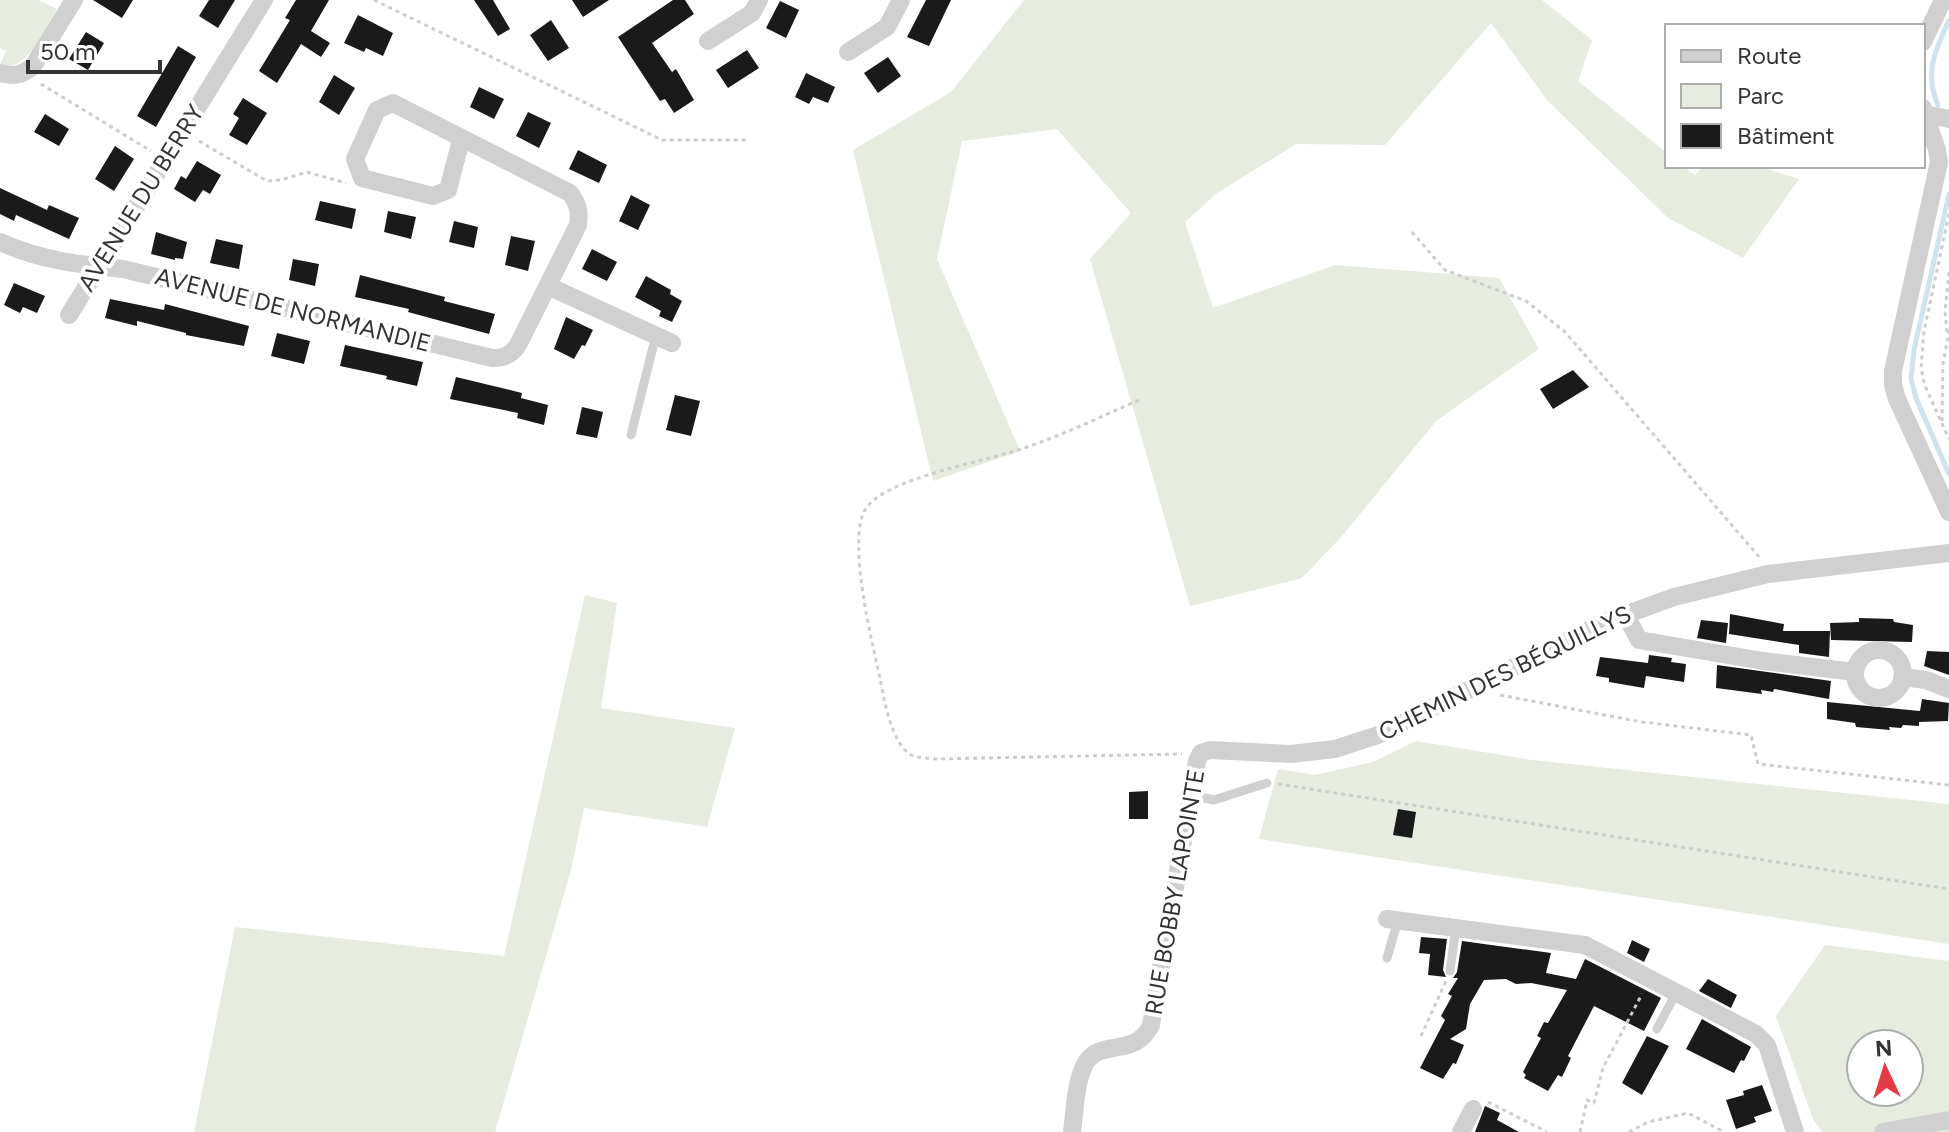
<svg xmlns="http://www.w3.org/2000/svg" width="1949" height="1132" viewBox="0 0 1949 1132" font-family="Figtree,sans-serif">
<rect width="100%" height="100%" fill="#fff"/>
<path fill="#e6ecdf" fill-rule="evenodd" d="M0 0H38L57 9C44 29 28 73 0 65L6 51 0 48Z
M1024 0H1542L1592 40 1578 81 1667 153V166H1683L1695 175 1704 166H1757L1799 179 1743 258 1668 218 1547 100 1491 23 1385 145 1296 144 1217 193 1185 222 1213 308 1335 265 1499 278 1539 349 1436 421 1342 536 1302 578 1190 606 1090 259 1131 213 1057 129 962 141 937 259 1020 451 933 481 853 150 951 92Z
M585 595 617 603 601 708 735 728 707 827 584 808 571 870 495 1132H194L235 927 504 956Z
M1416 741 1532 760 1949 804V944L1259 839 1278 769 1315 775 1373 762Z
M1825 945 1949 961V1132H1822L1813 1119 1776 1016ZM1861 1044H1909V1092H1861Z"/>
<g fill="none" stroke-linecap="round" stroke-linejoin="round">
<path stroke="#cfe2ee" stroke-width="5" d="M1938 105C1924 73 1935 51 1949 20
M1949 194 1914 350 1911 379 1916 398 1949 474"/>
</g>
<path fill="#1a1a1a" d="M93 0H133L122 18Z
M209 0H235L218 28 199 16Z
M296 0H329L311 31 330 43 321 57 301 44 277 83 259 71 290 20 285 18Z
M474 0H493L510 29 498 36Z
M572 0H609L583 17Z
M673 0H685L694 14 652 43 672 72 676 69 694 100 674 113 665 99 660 101 618 37Z
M926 0H951L929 46 907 37Z
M780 1 799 10 786 38 766 28Z
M358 15 393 33 383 56 366 48 364 52 344 43Z
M551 20 569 48 548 61 530 35Z
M86 32 104 43 88 70 69 59Z
M178 46 196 57 156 127 137 116Z
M747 50 759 68 728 88 716 70Z
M888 57 901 76 878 93 864 73Z
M806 73 835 87 828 103 813 97 809 104 795 97Z
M334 75 355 88 339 115 319 102Z
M479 87 504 99 494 119 470 107Z
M243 98 267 113 247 145 229 135 239 118 233 114Z
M528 112 551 123 539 148 516 136Z
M45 114 69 129 59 146 34 132Z
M115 146 134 159 114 191 95 179Z
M578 150 607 165 599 183 569 169Z
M197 161 221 175 210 194 203 190 195 202 174 189 181 176 186 179Z
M0 188 47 210 49 205 79 218 69 239 16 215 14 221 0 214Z
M631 195 650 205 638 230 619 221Z
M320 201 356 209 352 229 315 220Z
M388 211 416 217 411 239 384 232Z
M454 221 478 227 474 248 449 242Z
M156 232 187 242 183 259 175 258V260L151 254Z
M511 236 535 241 528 271 505 265Z
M216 239 243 245 239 269 210 263Z
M592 249 617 262 607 281 582 269Z
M293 259 319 264 315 286 289 280Z
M360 275 445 297 444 301 495 314 489 334 408 312 409 309 355 297Z
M646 276 671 290 670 294 682 301 672 322 659 316 661 311 635 297Z
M14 283 45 296 37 313 23 307 20 313 4 305Z
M110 299 164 310 165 304 249 326 244 346 186 335V333L137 321V326L105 318Z
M566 317 593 330 585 346 582 345 574 359 554 349Z
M277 333 310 341 304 364 271 356Z
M345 345 423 362 417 386 386 379 387 376 340 366Z
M1573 370 1589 387 1553 409 1540 389Z
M456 377 522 393 521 398 548 405 544 425 517 418 518 413 450 399Z
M675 395 700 401 691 436 666 430Z
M582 407 603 412 597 438 576 434Z
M1730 614 1784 624 1783 631H1830L1829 657 1799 653V645L1729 634Z
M1859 618 1893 619 1894 622 1913 625 1912 642 1831 640 1830 623 1859 622Z
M1701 620 1728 623 1726 643 1697 638Z
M1927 651 1949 652V675L1924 666Z
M1649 655 1672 658 1671 662 1686 664 1684 682 1646 676 1644 688 1609 682V678L1596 676 1600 657 1648 663Z
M1717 665 1831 681 1829 699 1774 689 1773 692 1761 690 1762 694 1716 688Z
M1922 699 1949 703 1948 721 1919 722V726L1903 725 1901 728 1889 727 1890 730 1856 727 1855 723 1827 719V702L1920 711Z
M1148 791V819H1129V792Z
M1398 809 1416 812 1412 838 1393 835Z
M1421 937 1447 939 1443 970 1446 977 1428 975 1430 954 1419 953Z
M1632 940 1650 949 1644 962 1627 953Z
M1462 941 1551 953 1546 973 1576 979 1585 959 1661 998 1644 1031 1594 1006 1568 1056 1571 1058 1562 1077 1558 1075 1548 1091 1524 1078 1526 1075 1523 1072 1541 1038 1537 1036 1544 1022 1548 1023 1567 990 1531 983 1516 984 1506 979 1484 980 1470 1004 1466 1029 1450 1039 1464 1045 1456 1064 1453 1063 1443 1079 1420 1068 1445 1020 1441 1016 1452 996 1448 994 1458 978H1453L1457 972Z
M1708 979 1737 995 1731 1008 1699 991Z
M1702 1019 1751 1047 1744 1061 1741 1060 1734 1073 1686 1049Z
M1647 1036 1669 1046 1642 1095 1622 1083Z
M1762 1085 1772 1111 1754 1117 1756 1122 1736 1129 1726 1100 1744 1095 1743 1091Z
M1485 1106 1500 1113 1497 1120 1519 1132H1475Z"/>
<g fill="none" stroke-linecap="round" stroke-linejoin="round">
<path stroke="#cdcdcd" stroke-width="3" stroke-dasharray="4 4" stroke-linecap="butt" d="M374 0 662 140H746
M41 84 151 151
M199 141 267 181 281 180 307 172 346 183
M1949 214 1924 331 1921 368 1925 386 1949 439
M1412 232 1445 270 1526 301 1565 332 1761 559
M1947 332 1945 311 1949 272
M1139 400C1100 417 1061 436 1021 449 986 461 882 479 865 510 847 541 872 642 880 678 884 699 891 743 911 755 917 758 928 758 935 759L1182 754
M1942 421 1943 364 1949 331
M1500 695 1642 722 1751 735 1758 764 1949 785
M1278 784 1949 889
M1421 1036 1446 981
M1488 1102 1547 1132
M1580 1132 1587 1100 1594 1103 1603 1068 1642 994
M1629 1132 1648 1122 1688 1113 1724 1132"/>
<path stroke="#d0d0d0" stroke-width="9" d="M631 435 656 335
M1191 795 1214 800 1267 783
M1387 958 1398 920
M1450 971 1456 927
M1657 1029 1676 993"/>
<path stroke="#d0d0d0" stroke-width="18" d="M708 41 752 13 759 0
M1923 42 1943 0
M848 52 887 27 901 0
M0 73C14 77 22 75 33 66L74 0
M1923 108 1937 150 1939 162 1893 371V385L1897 399 1949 512
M1925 114 1949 119
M0 242C39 260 81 265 123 269L492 358C504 358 511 355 518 345L578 225C580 211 578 204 570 193L393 103 377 110 355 159 362 178 433 196 448 190 461 140
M548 286 672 343
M69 315 264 0
M1625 614 1639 640 1763 661 1855 672
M1855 674a24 24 0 1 1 48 0a24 24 0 1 1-48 0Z
M1902 677 1926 680 1949 689
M1387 919 1585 945 1756 1034 1767 1045 1795 1132
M1072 1132C1075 1111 1075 1083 1085 1064 1100 1037 1135 1059 1151 1025L1197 761 1201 753 1210 750 1291 754 1335 749 1378 735 1600 624 1674 597 1768 574 1949 553
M1461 1132 1473 1109
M1883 1132 1949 1120"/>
</g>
<g text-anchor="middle" stroke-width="8" stroke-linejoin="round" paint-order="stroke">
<g font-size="24" fill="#333" stroke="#fff">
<text transform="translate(141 198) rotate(-58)" y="8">AVENUE DU BERRY</text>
<text transform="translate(293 310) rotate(14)" y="8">AVENUE DE NORMANDIE</text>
<text transform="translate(1505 673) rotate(-26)" y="8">CHEMIN DES BÉQUILLYS</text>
<text transform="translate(1175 892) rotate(-80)" y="8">RUE BOBBY LAPOINTE</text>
</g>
</g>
<rect x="1665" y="24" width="260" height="144" fill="#ffffff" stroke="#adadad" stroke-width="2"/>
<rect x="1681" y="50" width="40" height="12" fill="#d0d0d0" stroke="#adadad" stroke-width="2"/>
<text x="1737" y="64" font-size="24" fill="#333333">Route</text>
<rect x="1681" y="84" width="40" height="24" fill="#e6ecdf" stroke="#adadad" stroke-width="2"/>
<text x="1737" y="104" font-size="24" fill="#333333">Parc</text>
<rect x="1681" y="124" width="40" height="24" fill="#1a1a1a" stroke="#adadad" stroke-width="2"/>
<text x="1737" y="144" font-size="24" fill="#333333">Bâtiment</text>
<g transform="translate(1885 1068) rotate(356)"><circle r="38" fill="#ffffff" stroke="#adadad" stroke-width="2"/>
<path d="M0-6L14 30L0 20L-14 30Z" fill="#e63946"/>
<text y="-12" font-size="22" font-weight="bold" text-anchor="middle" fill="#333333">N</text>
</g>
<path d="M28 60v12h132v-12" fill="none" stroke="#333333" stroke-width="4"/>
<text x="40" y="60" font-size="24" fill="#333333" stroke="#ffffff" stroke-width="6" paint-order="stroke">50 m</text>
</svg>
